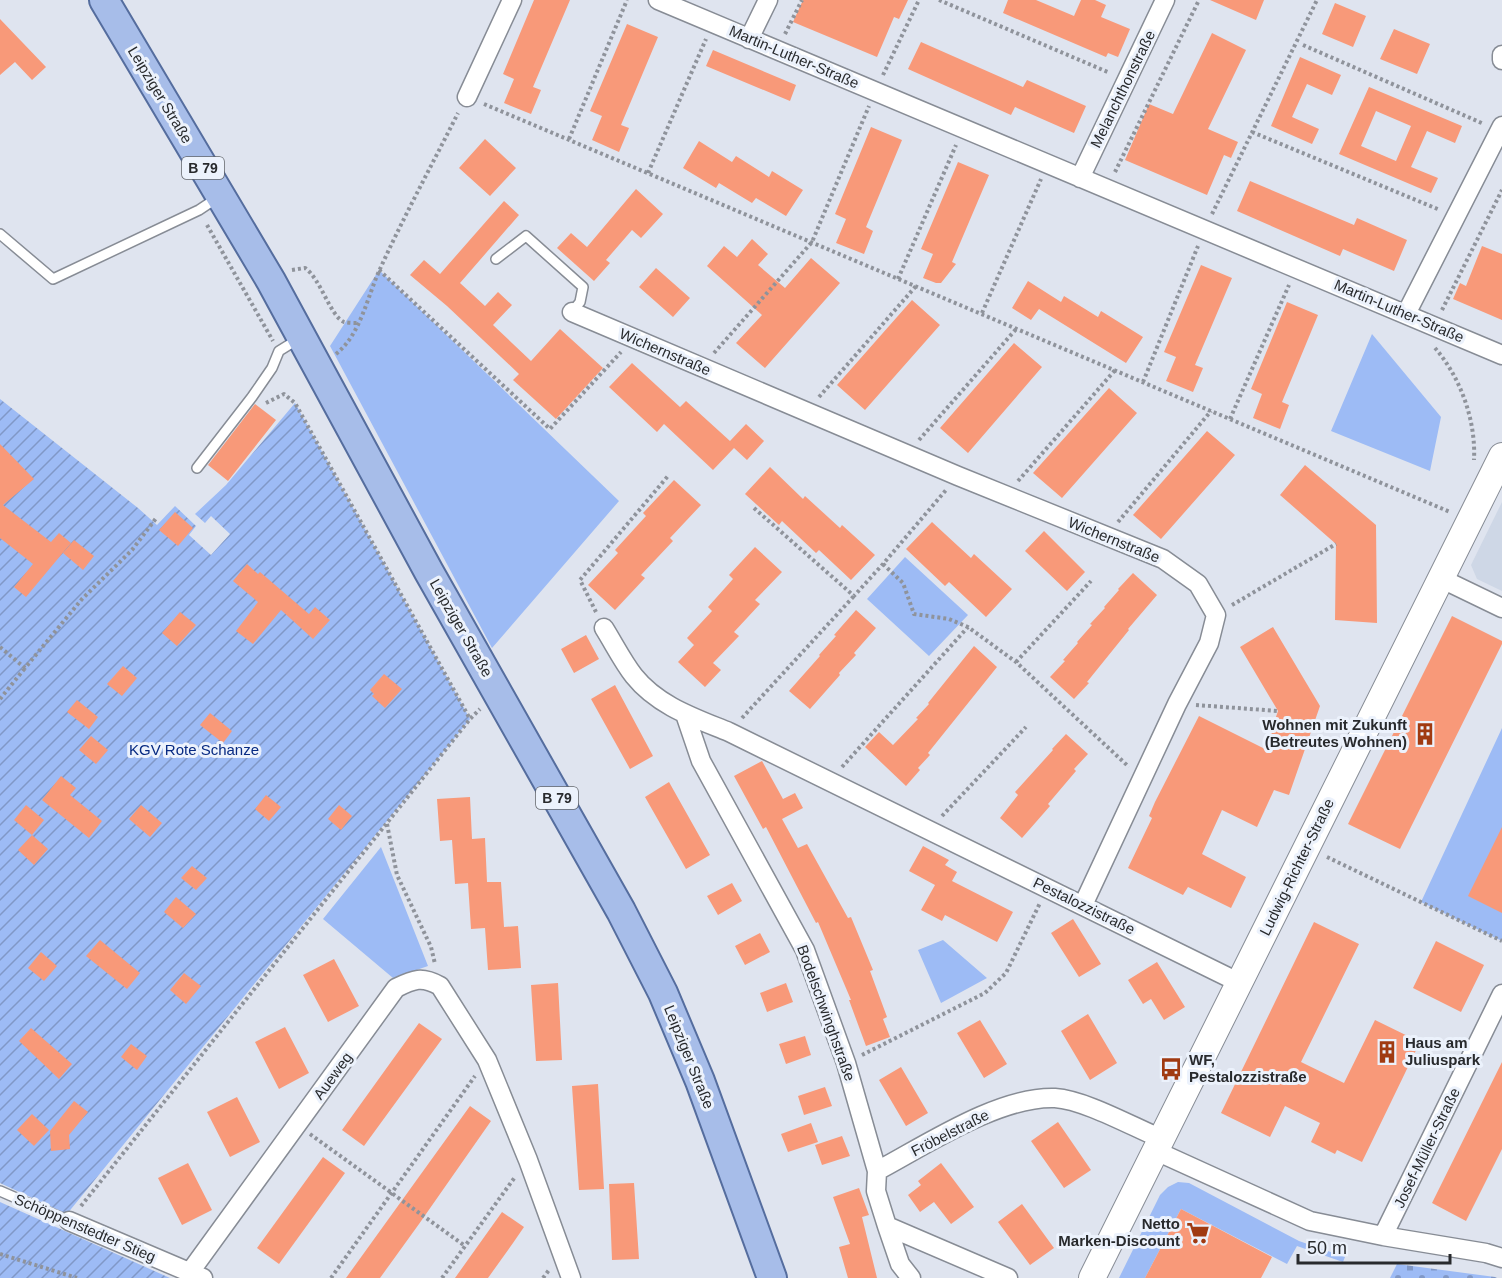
<svg xmlns="http://www.w3.org/2000/svg" width="1502" height="1278" viewBox="0 0 1502 1278" font-family="Arial,sans-serif">
<defs>
<pattern id="cemetery-stones" width="16" height="16" patternUnits="userSpaceOnUse" patternTransform="scale(1.5)"><rect width="16" height="16" fill="#9dbbf5"/><path d="M2 7V4a2 2 0 0 1 4 0v3zM10 15v-3a2 2 0 0 1 4 0v3z" fill="#8098c7"/></pattern>
<pattern id="garden-furrows" width="10" height="10" patternUnits="userSpaceOnUse" patternTransform="scale(1.5)"><rect width="10" height="10" fill="#9dbbf5"/><path d="M-1 1l2-2M0 10L10 0M9 11l2-2" fill="none" stroke="#8098c7"/></pattern>
</defs>
<rect width="100%" height="100%" fill="#dfe4ef"/>
<path fill="#ced7e6" d="M1502 502V591L1477 579 1471 565Z"/>
<path fill="#9dbbf5" d="M379 270 619 501 492 648 330 346Z
M1372 334 1441 417 1430 471 1331 431Z
M905 557 968 615 929 656 867 599Z
M1502 728V941L1421 902Z
M381 847 428 966 393 978 323 919Z
M943 940 987 978 941 1003 918 950Z
M1178 1182 1189 1183 1299 1241 1345 1257 1343 1262 1297 1246 1287 1264 1181 1209 1145 1278H1119L1160 1195 1168 1187Z"/>
<path fill="url(#cemetery-stones)" d="M1397 1264 1495 1277 1497 1278H1390Z"/>
<path fill="url(#garden-furrows)" d="M0 399 138 508 157 525 175 506 196 526 189 535 211 555 230 534 211 516 205 523 195 514 226 485 295 403 470 719 67 1214 0 1183Z
M0 1202 170 1278H0Z"/>
<path fill="#f89979" fill-rule="evenodd" d="M534 0H570L533 87 541 90 531 114 504 103 514 79 503 74Z
M803 0H908L899 19 894 17 877 57 793 22Z
M1008 0H1036L1074 16 1081 0H1095L1106 5 1101 17 1130 29 1118 57 1108 53 1106 57 1003 13Z
M1210 0H1264L1256 20Z
M1335 3 1366 16 1353 47 1322 34Z
M0 19 46 67 32 80 15 62 0 75Z
M627 24 658 37 621 125 629 128 619 152 592 140 602 116 590 111Z
M1394 29 1430 44 1417 74 1380 59Z
M1212 33 1246 50 1208 129 1238 142 1231 158 1224 155 1207 195 1125 160 1149 104 1173 114Z
M921 42 1023 87 1027 80 1086 106 1074 133 1015 107 1011 115 908 69Z
M713 50 796 85 790 101 706 66Z
M1300 57 1341 75 1332 95 1307 84 1292 117 1319 129 1312 144 1271 126Z
M1369 87 1462 126 1455 143 1427 131 1411 167 1438 178 1431 193 1339 154ZM1376 111 1411 126 1396 161 1361 146Z
M871 127 902 140 866 227 873 231 864 254 836 243 846 219 835 214Z
M485 139 516 168 490 196 459 168Z
M699 141 732 162 736 156 769 177 772 171 803 190 786 216 756 198 752 203 719 183 716 188 683 168Z
M958 162 989 175 952 262 956 264 941 283H936L923 278 933 254 921 249Z
M1250 181 1354 225 1357 218 1407 240 1394 271 1343 249 1340 256 1237 211Z
M636 189 663 214 641 238 632 230 606 260 610 263 594 281 557 248 571 233 587 247Z
M504 201 519 215 460 283 485 306 498 292 512 305 493 325 531 361 560 329 603 368 556 419 513 380 519 374 447 306 410 275 424 260 440 274Z
M752 239 768 254 758 265 785 288 811 258 840 283 765 368 736 343 762 315 707 266 724 246 737 257Z
M1482 246 1502 254V320L1453 299 1460 283 1466 286Z
M1201 265 1232 278 1195 365 1203 368 1193 392 1166 381 1176 357 1164 352Z
M656 268 690 298 673 317 639 287Z
M1028 281 1061 302 1064 296 1098 317 1101 311 1143 337 1126 363 1039 309 1031 320 1012 308Z
M912 300 940 325 865 410 837 385Z
M1287 302 1318 315 1282 402 1289 405 1280 429 1253 418 1262 394 1251 389Z
M1014 343 1042 367 968 453 940 428Z
M632 363 680 407 686 401 730 441 746 424 764 441 747 460 734 448 713 470 664 424 657 432 609 387Z
M1109 388 1137 413 1062 498 1033 473Z
M255 404 276 420 228 481 208 465Z
M1207 431 1235 455 1161 539 1133 515Z
M0 444 34 479 3 505 51 542 59 533 71 543 26 597 14 587 33 564 0 538Z
M1305 465 1376 525 1377 623 1335 620 1336 544 1280 495Z
M770 467 803 499 805 496 840 528 842 525 875 555 851 580 819 550 816 553 782 521 779 525 745 494Z
M674 480 701 505 670 538 673 541 641 575 645 578 615 610 588 585 618 553 615 550 646 516 643 513Z
M175 512 193 528 178 546 159 530Z
M932 522 971 558 974 554 1012 589 986 617 949 582 945 586 906 549Z
M1044 531 1085 572 1067 591 1025 551Z
M74 540 94 556 83 570 63 553Z
M755 547 782 572 755 600 760 604 734 632 739 636 713 663 721 670 705 687 678 662 694 645 687 638 712 611 708 607 733 579 729 575Z
M247 564 258 574 260 572 309 614 315 607 330 620 313 639 281 610 253 644 236 631 258 602 233 581Z
M1133 573 1157 595 1128 629 1129 630 1087 682 1089 683 1074 699 1050 677 1065 661 1063 660 1078 643 1077 642 1092 625 1090 624 1105 608 1104 607 1119 590 1118 589Z
M856 610 876 628 854 653 856 655 839 673 840 675 810 709 789 691 820 656 819 655 836 636 834 635Z
M180 612 196 625 177 646 162 633Z
M1452 616 1502 641V644L1400 849 1348 824Z
M1273 627 1320 706 1289 795 1274 790 1257 827 1222 810 1202 854 1246 877 1231 908 1188 887 1183 895 1128 868 1152 818 1149 816 1155 802 1199 716 1265 749 1278 711 1240 647Z
M586 635 599 659 574 673 561 649Z
M974 646 997 667 928 753 930 755 918 768 920 770 906 786 865 747 879 732 893 745 918 719 916 718 929 704 928 703Z
M123 666 137 678 122 696 107 684Z
M384 674 402 689 385 708 372 696 374 694 370 690Z
M615 685 653 756 630 769 591 699Z
M77 700 98 717 89 729 67 712Z
M210 713 232 731 223 743 200 725Z
M1066 734 1088 754 1074 769 1076 771 1048 804 1050 806 1022 838 1000 818 1018 795 1015 792 1053 750 1052 749Z
M91 736 108 750 96 764 79 750Z
M762 761 783 799 795 793 803 808 782 819 798 848 807 844 848 918 851 917 873 970 870 971 887 1017 883 1019 890 1037 866 1046 849 1000H851L818 922 816 923 766 827 763 829 734 776Z
M61 776 76 788 70 795 102 821 89 838 42 800Z
M669 782 710 855 686 869 645 797Z
M266 795 281 807 269 821 255 809Z
M470 797 472 839 485 838 487 882H501L504 927 518 926 521 968 488 970 485 928 471 929 468 883 455 884 452 840 440 841 437 799Z
M26 805 44 820 32 835 14 820Z
M141 805 162 823 150 837 129 819Z
M339 805 352 816 341 830 328 819Z
M1502 827V913L1468 896Z
M32 835 48 849 34 865 18 850Z
M923 846 949 860 945 865 957 872 952 881 1013 912 997 942 945 915 942 921 921 910 935 885 909 871Z
M192 866 207 878 196 890 181 878Z
M732 883 742 901 718 915 707 896Z
M176 897 196 914 183 928 164 912Z
M1073 919 1101 964 1079 977 1051 933Z
M1314 922 1359 944 1301 1062 1344 1083 1375 1020 1420 1042 1362 1162 1337 1150 1335 1154 1311 1142 1320 1123 1285 1106 1270 1137 1221 1113Z
M760 933 770 952 745 965 735 946Z
M100 940 140 973 127 989 86 956Z
M1436 941 1484 965 1461 1012 1413 988Z
M41 952 57 966 44 981 28 968Z
M334 959 359 1006 328 1022 303 975Z
M1157 962 1185 1007 1164 1020 1151 999 1143 1004 1128 980Z
M184 973 201 986 186 1004 170 990Z
M558 983 562 1060 536 1061 531 985Z
M786 983 793 1002 767 1012 760 993Z
M1088 1014 1117 1063 1090 1080 1061 1031Z
M980 1020 1007 1064 984 1078 957 1033Z
M419 1023 442 1039 364 1146 342 1130Z
M285 1027 309 1073 279 1089 255 1042Z
M31 1028 72 1064 59 1079 19 1041Z
M805 1036 811 1055 786 1064 779 1044Z
M131 1044 147 1056 137 1070 121 1057Z
M1502 1062V1149L1466 1221 1432 1203Z
M901 1067 928 1113 906 1126 879 1080Z
M598 1084 604 1189 579 1190 572 1086Z
M825 1087 832 1106 804 1115 798 1096Z
M237 1097 260 1142 230 1157 207 1112Z
M74 1101 88 1112 69 1135 70 1149 51 1151 50 1131Z
M470 1106 491 1121 419 1224 380 1278H346Z
M32 1114 49 1130 34 1146 17 1130Z
M1058 1122 1091 1170 1064 1188 1031 1141Z
M811 1123 818 1142 788 1152 781 1134Z
M842 1136 850 1156 822 1165 815 1145Z
M323 1157 345 1173 279 1264 257 1248Z
M188 1163 212 1210 182 1225 158 1178Z
M941 1163 974 1207 951 1224 934 1202 920 1212 908 1195 921 1185 918 1181Z
M634 1183 639 1259 612 1260 609 1184Z
M859 1188 869 1215 862 1217 877 1278H848L839 1247 850 1244 833 1197Z
M1022 1204 1054 1248 1030 1265 998 1222Z
M1181 1209 1272 1257 1261 1278H1145Z
M502 1212 524 1227 513 1243 488 1278H455Z"/>
<g fill="none" stroke-linecap="round" stroke-linejoin="round">
<g stroke="#878c95" stroke-width="12">
<path id="lane" d="M0 234 53 279 199 210 217 198
M496 259 526 236 583 287 580 302 572 312
M197 468 252 397 272 368 279 351 300 338
M0 1191 69 1221"/>
</g>
<g stroke="#878c95" stroke-width="21">
<path id="street" d="M658 0 1502 355
M749 39 768 0
M1502 55V60
M467 97 512 0
M1080 178 1165 0
M572 312 958 476 1163 559 1198 584 1216 615 1209 643 1177 704 1083 905
M1406 314 1502 126
M1442 579 1502 608
M604 628C614 644 623 662 634 676 658 706 695 718 729 732L1240 983
M685 714 701 761 805 950 846 1063 877 1171 876 1191 887 1226 900 1264 911 1278
M1156 1151 1310 1221 1383 1236 1486 1253 1502 1258
M877 1171C926 1145 999 1096 1055 1098 1085 1100 1133 1127 1162 1139
M69 1221 203 1278
M887 1226 1008 1278
M1383 1236 1502 994
M190 1272 396 988C414 979 422 976 440 986L487 1060 528 1160 571 1278"/>
</g>
<g stroke="#878c95" stroke-width="28">
<path id="secondary" d="M1092 1278 1502 456"/>
</g>
<g stroke="#556d9e" stroke-width="32">
<path id="primary" d="M104 0 271 281 429 572 621 911 663 993 700 1081 772 1278"/>
</g>
<path stroke="#8f939b" stroke-width="4" stroke-dasharray="3 3" stroke-linecap="butt" d="M939 0 1110 73
M785 34 802 0
M1303 45 1484 124
M883 75 919 0
M484 104 1450 512
M1252 132 1440 210
M569 139 627 0
M1115 172 1199 0
M648 173 706 39
M1212 214 1317 0
M207 225 273 341
M292 270 305 268C321 279 330 316 344 322 348 323 354 323 359 323
M379 270 550 429 621 352
M898 279 956 145
M1442 310 1502 190
M982 313 1041 179
M1435 348C1461 378 1476 421 1474 460
M714 353 812 242 869 106
M336 354C361 334 367 297 380 269 404 216 432 165 458 113
M1143 382 1198 246
M819 397 916 286
M266 403 284 394 295 403 470 719
M1230 419 1289 285
M919 440 1017 328
M1018 481 1116 369
M754 508 854 596 883 564 946 490
M1118 522 1211 411
M883 564 903 583 914 614 949 619 968 627 1016 662 1129 767
M1232 605 1336 544
M596 612 580 580 668 476
M0 647 25 668 82 599 132 550 157 517
M1016 662 1091 581
M0 699 25 668
M1196 705 1278 711
M742 718 854 596
M842 767 968 627
M942 816 1026 727
M387 824 397 875 431 947 435 964
M1327 857 1502 941
M862 1055 985 993 1006 973 1040 903
M310 1134 465 1246
M81 1206 470 719 480 709
M0 1254 77 1278
M331 1278 475 1076
M442 1278 515 1177
M543 1278 549 1270"/>
<use href="#lane" stroke="#fff" stroke-width="9"/>
<use href="#street" stroke="#fff" stroke-width="18"/>
<use href="#secondary" stroke="#fff" stroke-width="26"/>
<use href="#primary" stroke="#a7bde9" stroke-width="28"/>
</g>
<defs>
<g id="building-bare" transform="scale(1.8)"><path d="M-4-6H4V6H1V3H-1V6H-4ZM-2.5-4.3h1.7v1.8h-1.7ZM.8-4.3h1.7v1.8H.8ZM-2.5-1h1.7V.8h-1.7ZM.8-1h1.7V.8H.8Z" fill="#a03a11" stroke="#ecf2fc" stroke-width="2.5" paint-order="stroke"/></g>
<g id="bus-bare" transform="scale(1.8)"><path d="M-5-6H5V4H4V6H2V4H-2V6H-4V4H-5ZM-3.5-4V0h7V-4ZM-3.5 1.2v1.5H-2V1.2ZM2 1.2v1.5H3.5V1.2Z" fill="#a03a11" stroke="#ecf2fc" stroke-width="2.5" paint-order="stroke"/></g>
<g id="supermarket-bare" transform="scale(1.8)"><path d="M-6-5.5h2.5l.6 2H6L4.5 2H-2.5L-4.4-4H-6ZM-1.5 3.2a1.3 1.3 0 1 0 .1 0ZM3 3.2a1.3 1.3 0 1 0 .1 0Z" fill="#a03a11" stroke="#ecf2fc" stroke-width="2.5" paint-order="stroke"/></g>
</defs>
<g fill-rule="evenodd">
<use href="#building-bare" x="1425" y="734"/>
<use href="#building-bare" x="1387" y="1052"/>
<use href="#bus-bare" x="1171" y="1069"/>
<use href="#supermarket-bare" x="1198" y="1233"/>
</g>
<g text-anchor="middle" stroke-width="6" stroke-linejoin="round" paint-order="stroke">
<g fill="#ecf2fc" stroke="#63666b" stroke-width="1.5">
<rect x="182" y="157" width="42" height="22" rx="4.5"/>
<rect x="536" y="787" width="42" height="22" rx="4.5"/>
</g>
<g font-size="14" font-weight="bold" fill="#282a2d">
<text x="203" y="173">B 79</text>
<text x="557" y="803">B 79</text>
</g>
<g font-size="15" fill="#282a2d" stroke="#ecf2fc">
<text transform="translate(794 57) rotate(23)" y="5">Martin-Luther-Straße</text>
<text transform="translate(1123 89) rotate(-64)" y="5">Melanchthonstraße</text>
<text transform="translate(160 95) rotate(59)" y="5">Leipziger Straße</text>
<text transform="translate(1399 311) rotate(23)" y="5">Martin-Luther-Straße</text>
<text transform="translate(665 352) rotate(23)" y="5">Wichernstraße</text>
<text transform="translate(1114 540) rotate(22)" y="5">Wichernstraße</text>
<text transform="translate(461 628) rotate(60)" y="5">Leipziger Straße</text>
<text transform="translate(1297 867) rotate(-64)" y="5">Ludwig-Richter-Straße</text>
<text transform="translate(1084 906) rotate(26)" y="5">Pestalozzistraße</text>
<text transform="translate(826 1013) rotate(70)" y="5">Bodelschwinghstraße</text>
<text transform="translate(689 1057) rotate(68)" y="5">Leipziger Straße</text>
<text transform="translate(333 1076) rotate(-54)" y="5">Aueweg</text>
<text transform="translate(950 1133) rotate(-27)" y="5">Fröbelstraße</text>
<text transform="translate(1427 1148) rotate(-64)" y="5">Josef-Müller-Straße</text>
<text transform="translate(85 1228) rotate(23)" y="5">Schöppenstedter Stieg</text>
</g>
<g font-size="15" font-weight="bold" fill="#282a2d" stroke="#ecf2fc" text-anchor="end">
<text x="1407" y="730">Wohnen mit Zukunft<tspan x="1407" dy="17">(Betreutes Wohnen)</tspan></text>
<text x="1405" y="1048" text-anchor="start">Haus am<tspan x="1405" dy="17">Juliuspark</tspan></text>
<text x="1189" y="1065" text-anchor="start">WF,<tspan x="1189" dy="17">Pestalozzistraße</tspan></text>
<text x="1180" y="1229">Netto<tspan x="1180" dy="17">Marken-Discount</tspan></text>
</g>
<g font-size="15" fill="#072a82" stroke="#ecf2fc">
<text x="194" y="755">KGV Rote Schanze</text>
</g>
</g>
<path d="M1298 1254v9h152v-9" fill="none" stroke="#282a2d" stroke-width="3"/>
<text x="1307" y="1254" font-size="18" fill="#282a2d" stroke="#ecf2fc" stroke-width="4.5" paint-order="stroke">50 m</text>
</svg>
